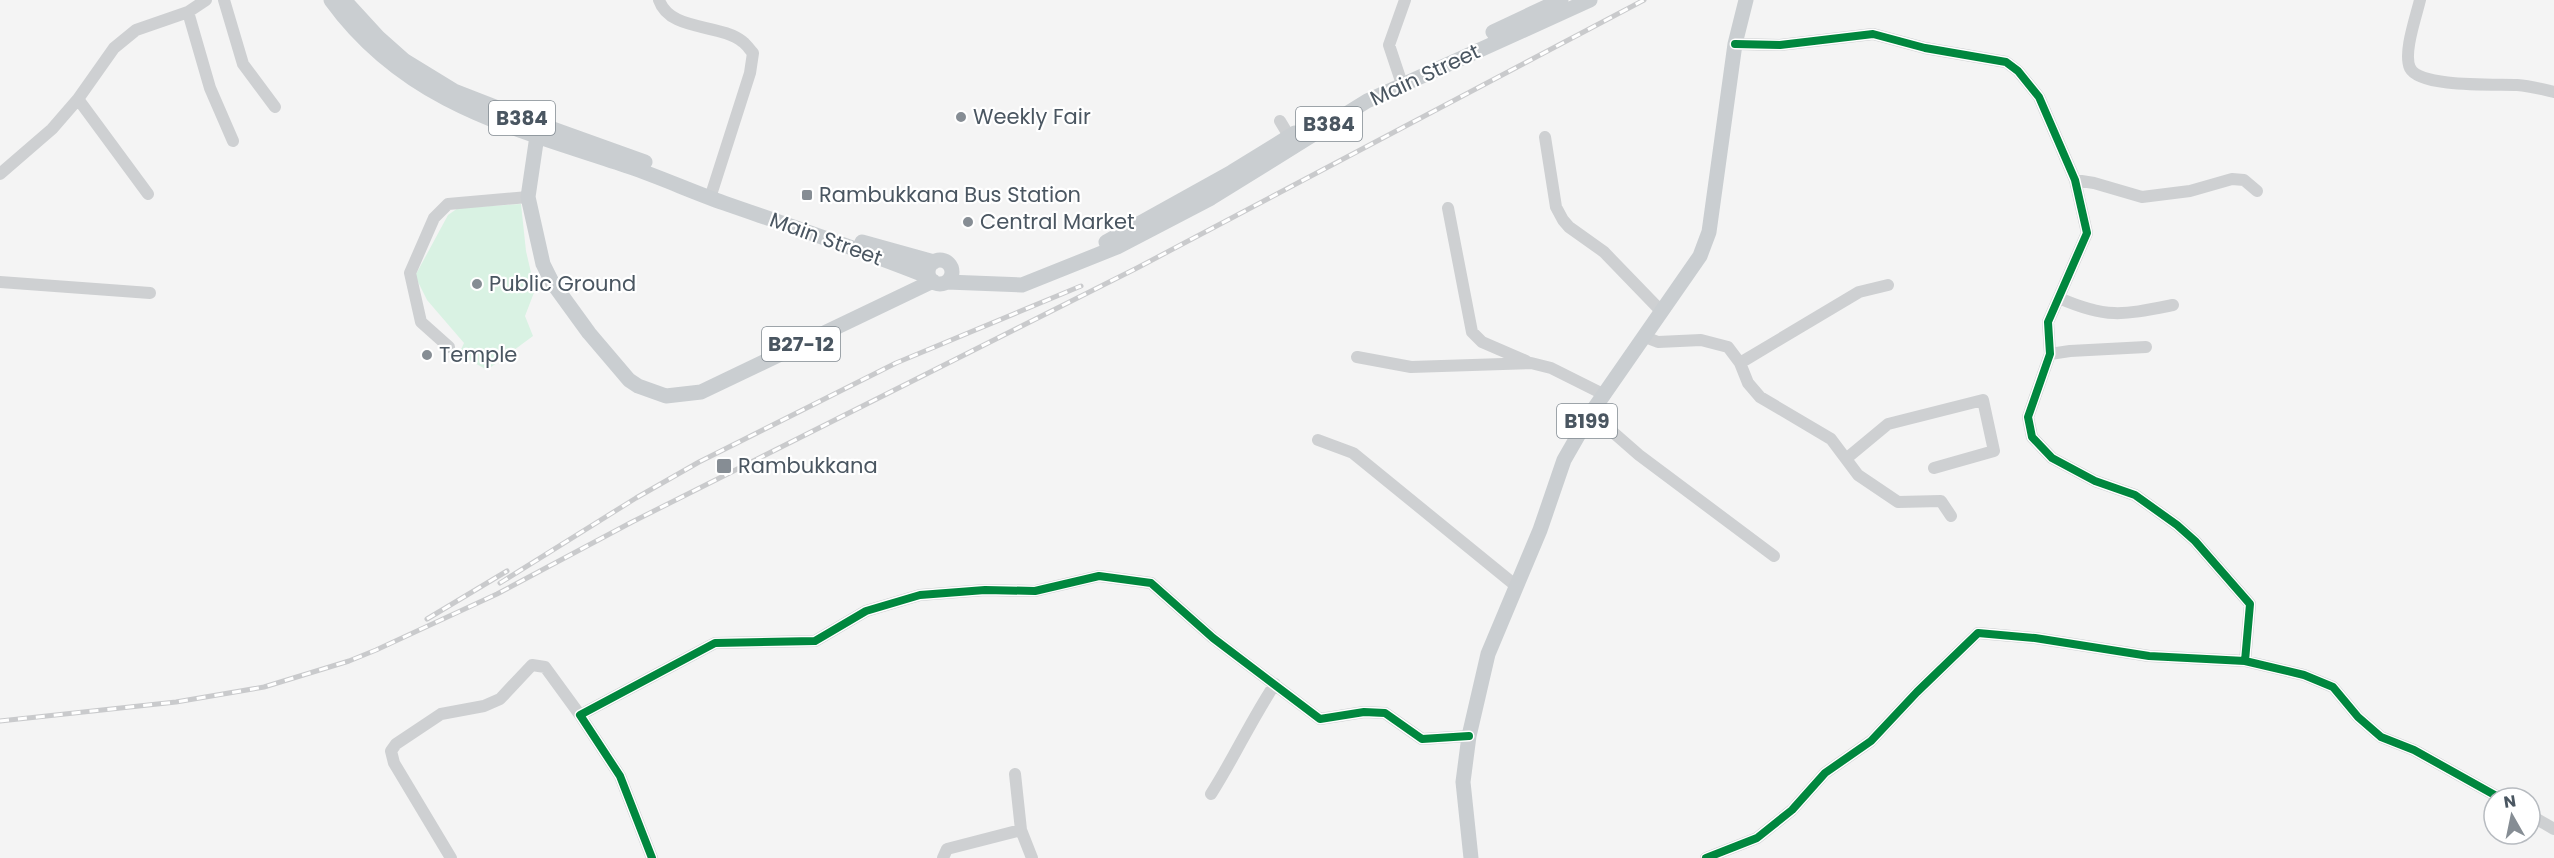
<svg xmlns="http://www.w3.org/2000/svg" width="2554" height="858" viewBox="0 0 2554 858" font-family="Poppins,sans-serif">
<rect width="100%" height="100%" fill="#f4f4f4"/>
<path fill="#d9f2e3" d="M521 204 526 251 535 290 525 316 533 336 487 370 459 354 464 343 427 300 415 276 448 215 458 208Z"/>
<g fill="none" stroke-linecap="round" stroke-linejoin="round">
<path stroke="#ced0d2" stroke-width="12" d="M224 0 243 64 275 107
M659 0C670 32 720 23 743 42 747 45 750 50 753 53L750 73 710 198
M2420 0C2416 17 2403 53 2410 68 2420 88 2496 84 2517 85 2530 86 2542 89 2554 92
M188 12 210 88 233 141
M1735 44 1780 45 1873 34 1925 48 2006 62 2018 71 2039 97 2075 180 2087 233 2048 322 2050 354 2028 417 2032 437 2052 458 2095 481 2135 495 2177 525 2195 541 2250 604 2245 661
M1402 84 1389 45 1405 0
M78 99 148 194
M1280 121 1289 136
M1545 137 1556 207 1563 220 1569 227 1604 252 1662 312
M0 174 52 129 78 99 114 48 136 30 188 12 206 0
M2075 180 2094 183 2142 197 2190 191 2232 179 2244 180 2257 191
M1448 208 1472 332 1482 342 1526 361
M0 282 150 293
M2059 298C2107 319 2123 315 2173 305
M1645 337 1658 342 1701 340 1728 347 1740 363 1748 383 1760 397 1831 439 1858 475 1898 502 1941 501 1951 516
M449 347 421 322 410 273 434 218 448 204 528 197
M2050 354 2070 351 2146 347
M1357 357 1411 367 1531 363 1551 368 1605 395
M1740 363 1859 292 1888 285
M1591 413 1639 455 1774 556
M1318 440 1353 453 1515 585
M1847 458 1888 424 1983 400 1994 451 1934 468
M1015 774 1021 830 1032 858
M1211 794C1234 758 1251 720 1275 684
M2530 815 2554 829
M451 858 394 763 391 751 396 744 441 714 484 706 500 699 532 665 545 667 580 715
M652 858 620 776 580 715 715 643 815 641 866 611 920 595 985 590 1035 591 1099 576 1151 583 1213 638 1320 719 1364 712 1385 713 1422 739 1469 736
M943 858 947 849 1021 830
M1706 858 1757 838 1792 810 1825 773 1871 741 1917 692 1978 633 2035 638 2149 656 2245 661 2304 675 2333 687 2358 717 2381 737 2414 750 2500 798"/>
<path stroke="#caced1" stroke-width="15" d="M331 0C407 105 515 128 630 167 662 178 693 192 724 203 793 227 862 250 929 277
M344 0 378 37 405 61 454 91 539 124 645 162
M1493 32 1561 0
M538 129 528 197 543 264 552 282 589 333 629 380 638 386 666 396 701 392 933 281
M862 242 934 262
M1106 242 1232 172 1295 133
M928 272a12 12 0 1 1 24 0a12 12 0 1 1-24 0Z
M947 282 1022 285 1117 247 1211 198 1367 101 1590 0
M1471 858 1463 782 1469 736 1488 654 1540 530 1564 460 1591 413 1700 256 1709 232 1735 44 1746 0"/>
<g stroke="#c9cacc" stroke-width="5">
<path id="rail" d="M500 583 636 498 699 462 896 363 1081 286
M427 619 507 571
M0 721 176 702 264 687 349 661 376 650 497 594 632 522 1137 268 1644 0"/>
</g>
<use href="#rail" stroke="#fff" stroke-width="3" stroke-dasharray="9" stroke-linecap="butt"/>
<g stroke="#fff" stroke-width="11">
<path id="cycleway" d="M1735 44 1780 45 1873 34 1925 48 2006 62 2018 71 2039 97 2075 180 2087 233 2048 322 2050 354 2028 417 2032 437 2052 458 2095 481 2135 495 2177 525 2195 541 2250 604 2245 661
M652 858 620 776 580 715 715 643 815 641 866 611 920 595 985 590 1035 591 1099 576 1151 583 1213 638 1320 719 1364 712 1385 713 1422 739 1469 736
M1706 858 1757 838 1792 810 1825 773 1871 741 1917 692 1978 633 2035 638 2149 656 2245 661 2304 675 2333 687 2358 717 2381 737 2414 750 2500 798"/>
</g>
<use href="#cycleway" stroke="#00873e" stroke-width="8"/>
</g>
<g fill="#868d94" stroke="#fff" stroke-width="2">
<circle cx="961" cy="117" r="6"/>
<rect x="801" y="189" width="12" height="12" rx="3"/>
<circle cx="968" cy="222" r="6"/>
<circle cx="477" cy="284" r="6"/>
<circle cx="427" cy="355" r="6"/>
<rect x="716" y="458" width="16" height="16" rx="3"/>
</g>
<g text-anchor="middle" stroke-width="4.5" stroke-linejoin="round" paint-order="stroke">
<g fill="#fff" stroke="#808990" stroke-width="1.5">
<rect x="489" y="101" width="66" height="34" rx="4.5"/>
<rect x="1296" y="107" width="66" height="34" rx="4.5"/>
<rect x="762" y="327" width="78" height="34" rx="4.5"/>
<rect x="1557" y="404" width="60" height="34" rx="4.5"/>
</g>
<g font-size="20" font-weight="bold" fill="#4a5661">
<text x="522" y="125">B384</text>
<text x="1329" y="131">B384</text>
<text x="801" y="351">B27-12</text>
<text x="1587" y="428">B199</text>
</g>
<g font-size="21" fill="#4a5661" stroke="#fff">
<text transform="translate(1425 75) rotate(-25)" y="7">Main Street</text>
<text transform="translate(826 239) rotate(20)" y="7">Main Street</text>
</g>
<g font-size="21" fill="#4a5661" stroke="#fff" text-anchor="start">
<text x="973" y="124">Weekly Fair</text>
<text x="819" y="202">Rambukkana Bus Station</text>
<text x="980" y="229">Central Market</text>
<text x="489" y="291">Public Ground</text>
<text x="439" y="362">Temple</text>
<text x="738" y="473">Rambukkana</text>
</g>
</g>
<g transform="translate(2512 816) rotate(351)"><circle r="28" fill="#ffffff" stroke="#b7bbc0" stroke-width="1.5"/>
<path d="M0-4.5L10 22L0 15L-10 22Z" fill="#868d94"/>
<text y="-9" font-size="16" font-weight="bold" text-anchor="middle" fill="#4a5661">N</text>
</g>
</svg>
